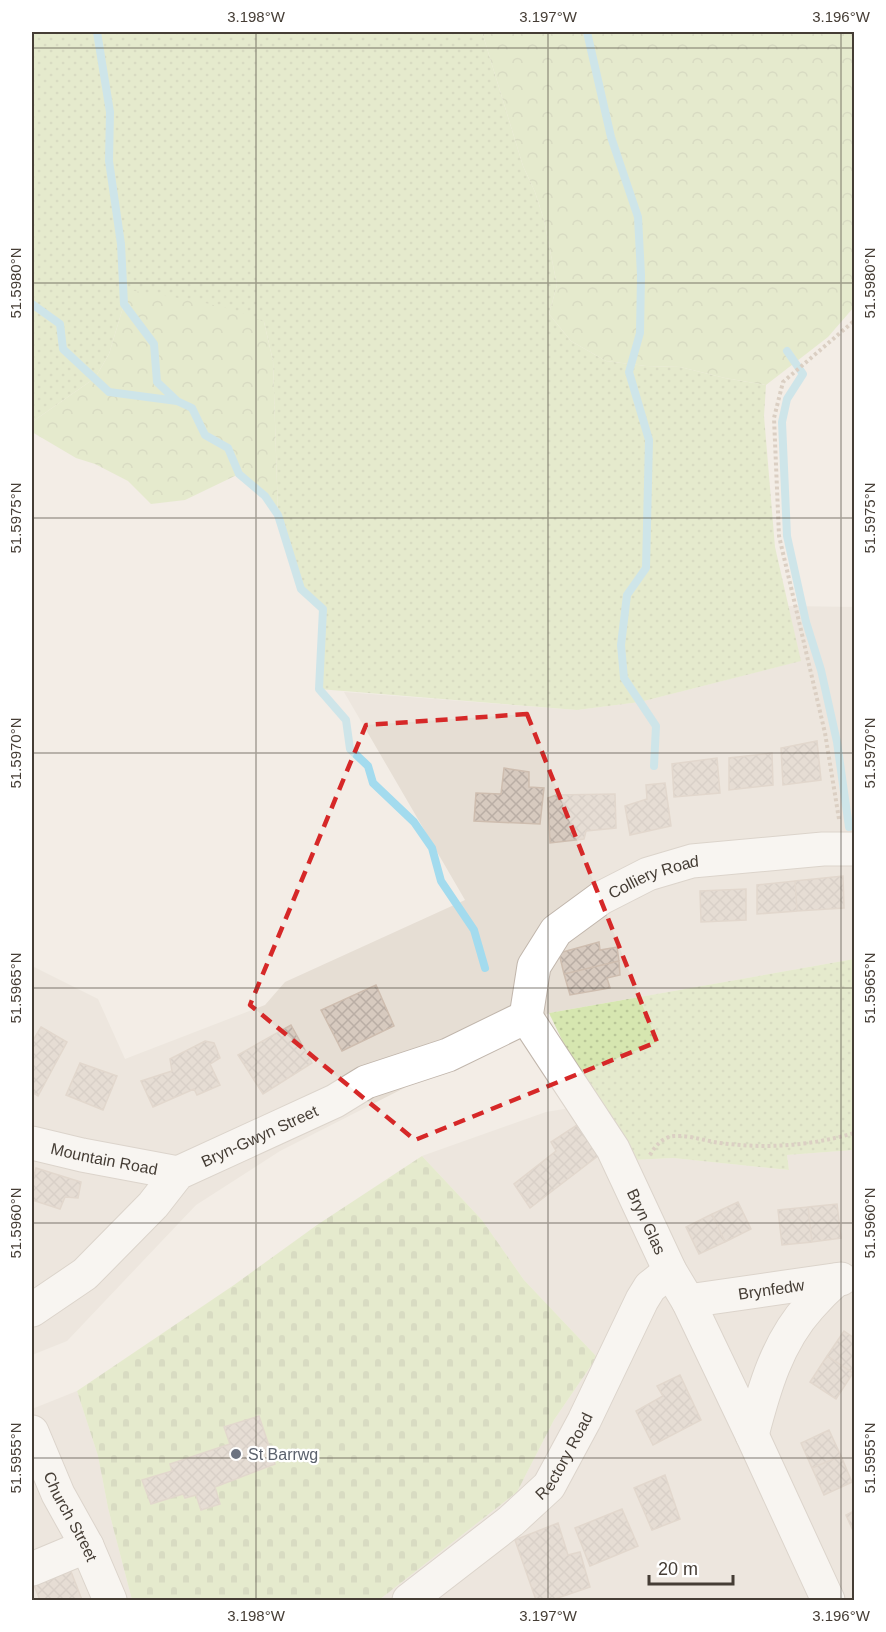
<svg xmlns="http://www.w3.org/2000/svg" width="886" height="1632" viewBox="0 0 886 1632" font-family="Arial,sans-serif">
<defs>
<pattern id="grass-dots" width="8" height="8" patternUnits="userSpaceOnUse" patternTransform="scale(1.5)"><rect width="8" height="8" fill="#d6e6b0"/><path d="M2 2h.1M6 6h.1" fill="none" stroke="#b9c698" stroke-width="1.8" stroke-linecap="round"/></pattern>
<pattern id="forest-crowns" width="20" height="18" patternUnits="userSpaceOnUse" patternTransform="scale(1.5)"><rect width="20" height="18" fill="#d6e6b0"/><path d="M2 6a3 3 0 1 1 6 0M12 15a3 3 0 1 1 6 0" fill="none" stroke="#b9c698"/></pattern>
<pattern id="cemetery-stones" width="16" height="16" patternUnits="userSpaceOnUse" patternTransform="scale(1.5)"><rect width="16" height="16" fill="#d6e6b0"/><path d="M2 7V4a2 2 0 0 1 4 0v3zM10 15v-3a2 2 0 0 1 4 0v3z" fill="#b9c698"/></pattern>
<pattern id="building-cross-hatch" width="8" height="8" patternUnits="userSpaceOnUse" patternTransform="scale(1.5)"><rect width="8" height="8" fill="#d7cabf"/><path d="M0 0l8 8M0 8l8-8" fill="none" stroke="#baaea5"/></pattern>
</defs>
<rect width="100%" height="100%" fill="#f3ede6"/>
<path fill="#e6ded4" d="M788 606 854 607V959L549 1013 485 1047 280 1151 196 1205 67 1341 32 1355V966L98 999 125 1059 265 1005 285 982 465 900 344 692 577 710 640 702 800 661Z
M595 1104 633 1160 673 1158 789 1170 787 1155 854 1150V1600H379L517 1492 554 1420 597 1357 524 1280 482 1220 422 1156 546 1112Z
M77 1391 98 1456 108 1508 132 1600H32V1409Z"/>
<path fill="url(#grass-dots)" d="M32 32H482L523 166 535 192 544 220 557 285 549 314 571 341 606 361 646 366 680 367 725 378 766 385 764 416 775 547 801 661 640 702 577 710 319 689 323 609 301 589 278 515 273 361 264 322 124 304 109 354 95 378 32 422Z
M854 959V1150L787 1155 789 1170 673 1158 633 1160 587 1092 549 1013Z"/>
<path fill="url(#forest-crowns)" d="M482 32H854V307L828 337 766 385 725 378 680 367 646 366 606 361 571 341 549 314 557 285 544 220 535 192 523 166Z
M124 289C170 298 221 301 264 322L273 361 278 515 265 496 239 474 185 500 151 504 128 481 95 464 76 458 32 432V422L95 378 109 354 124 304Z"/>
<path fill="url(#cemetery-stones)" d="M422 1156 482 1220 524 1280 597 1357 554 1420 517 1492 379 1600H132L108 1508 98 1456 77 1391 234 1285 317 1225Z"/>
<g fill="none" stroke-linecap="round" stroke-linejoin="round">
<path stroke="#a3dbee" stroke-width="8" d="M97 32 110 112 109 161 121 244 124 304 154 344 157 382 177 401
M587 32 611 137 638 217 641 275 640 333 629 372 649 440 646 568 627 595 621 645 624 678 656 726 654 766
M32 304 60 324 63 349 109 392 177 401 192 408 205 435 228 448 239 474 265 496 278 515 301 589 323 609 319 689 346 720 350 749 368 766 373 783 414 822 432 848 441 881 474 930 485 968
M787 351 803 374 787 399 782 422 787 536 806 622 821 670 837 742 849 827"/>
</g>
<path fill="url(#building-cross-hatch)" stroke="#cebdaf" stroke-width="1.5" d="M817 741 821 780 783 785 781 748Z
M772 753 773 785 729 790V758Z
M717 758 720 793 674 797 672 764Z
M504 768 529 772V787L544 788 540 824 474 821 476 793 501 794Z
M665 783 671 826 630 835 625 806 647 799 646 785Z
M615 794 616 828 586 831 584 839 550 843 548 798 556 795Z
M843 876 844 908 797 911 795 881Z
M795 881 797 911 757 914V885Z
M746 889V920L701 922 700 891Z
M599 942 600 950 617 947 619 961 564 974 559 953Z
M619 961 620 975 607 978 610 988 570 995 564 974Z
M376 985 394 1026 342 1051 321 1010Z
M291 1025 312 1063 263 1094 238 1055Z
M41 1027 67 1042 38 1096 32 1092V1042Z
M205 1041 214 1043 220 1058 210 1064 220 1085 197 1095 194 1089 153 1107 141 1081 172 1071 170 1059Z
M80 1063 117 1076 103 1110 66 1095Z
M580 1123 599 1155 530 1208 514 1184 556 1151 551 1142Z
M36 1168 81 1182 78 1198 65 1197 60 1209 32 1200V1183Z
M738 1202 751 1229 725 1242 712 1214Z
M837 1204 841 1238 812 1242 808 1207Z
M808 1207 812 1242 782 1245 778 1210Z
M712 1214 725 1242 699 1254 686 1227Z
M844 1331 854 1338V1371L853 1373 827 1356Z
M827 1356 853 1373 836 1399 810 1382Z
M680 1375 701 1420 653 1445 636 1411 663 1396 657 1386Z
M259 1416 275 1464 215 1487 220 1504 201 1510 196 1495 185 1498 183 1494 151 1504 142 1480 172 1471 170 1464 230 1444 224 1427Z
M829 1430 841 1456 812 1468 801 1443Z
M841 1456 852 1482 824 1495 812 1468Z
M665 1475 680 1519 652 1530 634 1488Z
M622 1509 638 1546 590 1566 575 1528Z
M854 1511V1533L846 1515Z
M558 1523 568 1555 580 1552 590 1587 552 1600H536L515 1540Z
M70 1569 82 1600H40L33 1583Z"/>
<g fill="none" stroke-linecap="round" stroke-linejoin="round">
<g stroke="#c1b6ac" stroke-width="35">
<g id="minor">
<path id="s1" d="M526 1017 613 1149 670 1271 688 1301 752 1435 828 1600"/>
<path id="s2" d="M526 1017 534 966 556 931 601 898 648 874 692 861 823 849H854"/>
<path id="s3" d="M32 1143 82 1155 178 1173"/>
<path id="s4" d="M688 1301 841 1279"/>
<path id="s5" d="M32 1310 85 1274 153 1205 178 1173 335 1101 366 1082 448 1055 526 1017"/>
<path id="s6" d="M32 1432 58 1494 87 1546 110 1600"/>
<path d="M752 1435C764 1389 777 1342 810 1306 818 1297 827 1288 836 1280"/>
<path d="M32 1569 87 1546"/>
<path id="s7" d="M409 1600 511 1521 549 1486 584 1421 642 1300 650 1287 670 1271"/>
</g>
</g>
<path stroke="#bfac9a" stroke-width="4" stroke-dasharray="3 3" stroke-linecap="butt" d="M839 819 825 733 779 536 774 418 783 382 854 321
M650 1155C655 1146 663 1137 674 1136 689 1135 706 1141 720 1143 766 1149 810 1146 854 1133"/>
<use href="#minor" stroke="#fff" stroke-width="33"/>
</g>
<path d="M0 0H886V1632H0ZM527 714 657 1042 415 1140 250 1005 366 725Z" fill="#f3ede6" fill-opacity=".55" fill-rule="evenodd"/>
<path fill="none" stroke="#d62828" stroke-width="4.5" stroke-dasharray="12 8" stroke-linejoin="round" d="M527 714 657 1042 415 1140 250 1005 366 725Z"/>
<path fill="none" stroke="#453d35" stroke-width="1.5" stroke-opacity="0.45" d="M256 32V1600M548 32V1600M841 32V1600M32 48H854M32 283H854M32 518H854M32 753H854M32 988H854M32 1223H854M32 1458H854"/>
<circle fill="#6b7280" stroke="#fff" stroke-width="2" cx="236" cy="1454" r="6"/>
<g text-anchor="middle" stroke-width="4.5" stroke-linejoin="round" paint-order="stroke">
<g font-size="16" fill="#453d35" stroke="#fff">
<text dy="6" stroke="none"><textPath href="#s2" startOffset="206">Colliery Road</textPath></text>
<text dy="6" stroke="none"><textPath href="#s5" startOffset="291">Bryn-Gwyn Street</textPath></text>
<text dy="6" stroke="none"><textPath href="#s3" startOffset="74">Mountain Road</textPath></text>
<text dy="6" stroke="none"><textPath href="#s1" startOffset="238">Bryn Glas</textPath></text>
<text dy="6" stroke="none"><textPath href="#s4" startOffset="84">Brynfedw</textPath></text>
<text dy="6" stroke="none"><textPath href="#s7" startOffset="214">Rectory Road</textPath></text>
<text dy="6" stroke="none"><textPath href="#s6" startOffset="93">Church Street</textPath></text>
</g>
<g font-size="16" fill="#5b616d" stroke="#fff" text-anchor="start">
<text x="248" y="1460">St Barrwg</text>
</g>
</g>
<rect width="886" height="1632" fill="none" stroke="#ffffff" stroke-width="66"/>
<path d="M649 1575v9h84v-9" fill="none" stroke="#453d35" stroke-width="3"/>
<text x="658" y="1575" font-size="18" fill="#453d35" stroke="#ffffff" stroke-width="4.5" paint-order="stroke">20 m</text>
<rect x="33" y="33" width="820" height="1566" fill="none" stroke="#453d35" stroke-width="2"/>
<g font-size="15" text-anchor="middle" fill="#453d35">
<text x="256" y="22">3.198°W</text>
<text x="548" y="22">3.197°W</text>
<text x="841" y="22">3.196°W</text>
<text transform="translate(16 283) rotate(-90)" y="5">51.5980°N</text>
<text transform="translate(870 283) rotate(-90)" y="5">51.5980°N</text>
<text transform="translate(16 518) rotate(-90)" y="5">51.5975°N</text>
<text transform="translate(870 518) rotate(-90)" y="5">51.5975°N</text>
<text transform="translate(16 753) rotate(-90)" y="5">51.5970°N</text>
<text transform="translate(870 753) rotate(-90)" y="5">51.5970°N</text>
<text transform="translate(16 988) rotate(-90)" y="5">51.5965°N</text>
<text transform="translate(870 988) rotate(-90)" y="5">51.5965°N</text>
<text transform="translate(16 1223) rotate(-90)" y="5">51.5960°N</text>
<text transform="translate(870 1223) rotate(-90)" y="5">51.5960°N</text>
<text transform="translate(16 1458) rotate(-90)" y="5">51.5955°N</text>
<text transform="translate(870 1458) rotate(-90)" y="5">51.5955°N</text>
<text x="256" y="1621">3.198°W</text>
<text x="548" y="1621">3.197°W</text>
<text x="841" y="1621">3.196°W</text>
</g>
</svg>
